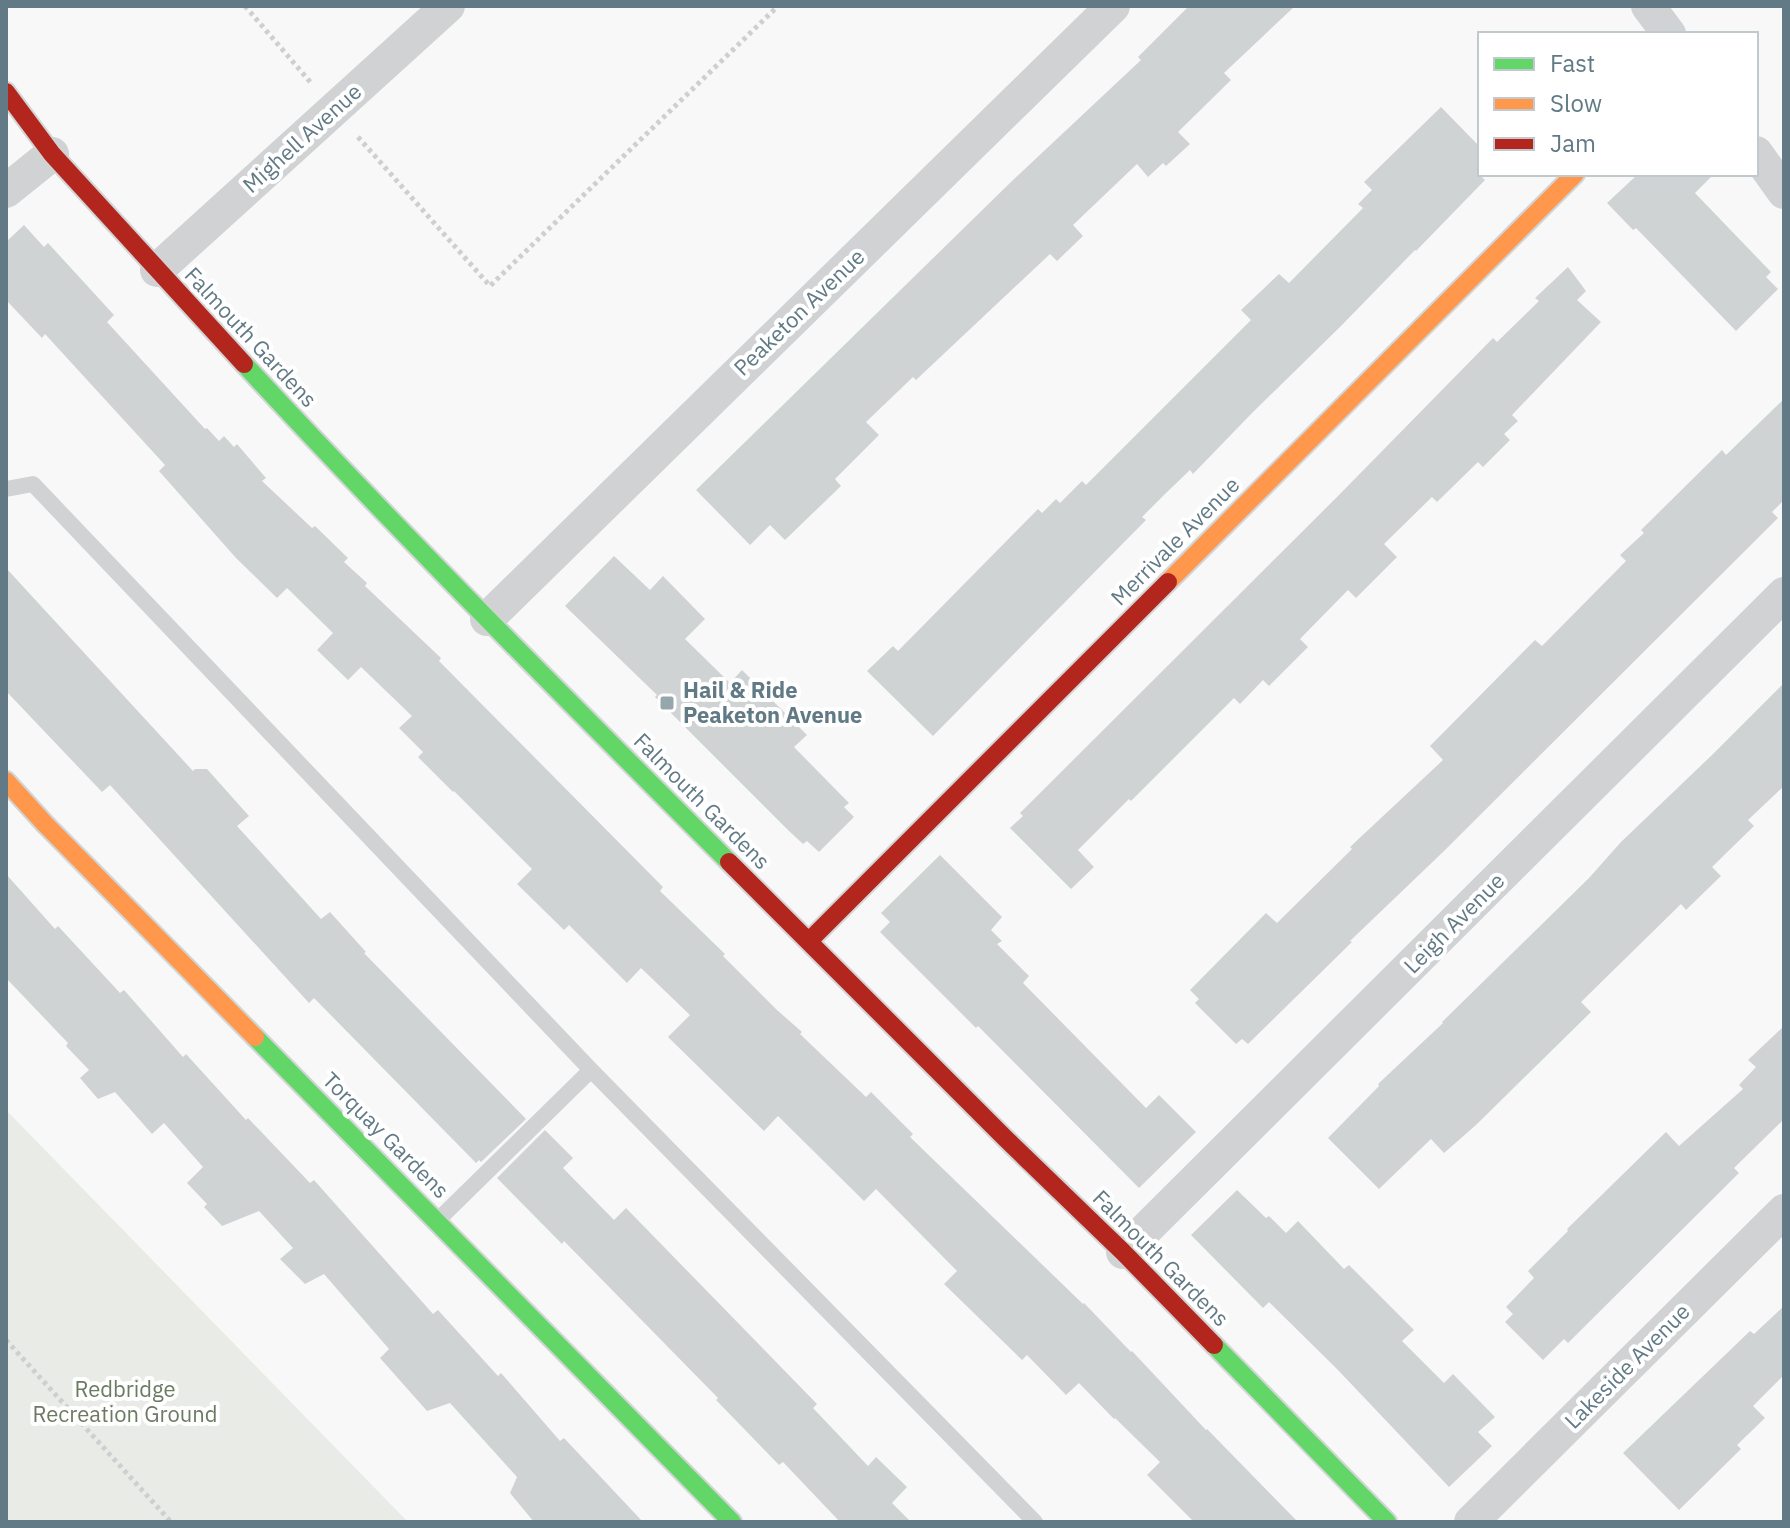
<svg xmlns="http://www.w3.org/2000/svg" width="1790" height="1528" viewBox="0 0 1790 1528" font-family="'IBM Plex Sans',sans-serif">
<rect width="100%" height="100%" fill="#f8f8f8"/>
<path fill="#e9ece6" d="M6 1110 408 1522H6Z"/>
<path fill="#d0d3d4" d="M1189 6H1295L1224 73 1231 80 1178 132 1190 144 1166 166 1163 163 1148 177 1137 164 1073 225 1083 236 1057 261 1050 254 916 380 913 377 866 422 879 435 835 479 841 486 785 540 770 525 750 545 696 490 1013 180 1141 60 1138 57Z
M1441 107 1480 147V175L1485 180 1416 251 1415 250 1342 325 1253 412 1193 474 1190 470 1165 494 1142 517 1146 520 933 736 867 671 893 646 898 651 1038 509 1042 513 1056 499 1060 503 1082 481 1086 485 1251 320 1241 310 1279 274 1289 283 1363 208 1358 204 1372 190 1364 182Z
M1638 174H1714L1695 193 1771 272 1766 277 1778 289 1736 331 1636 228 1633 230 1607 203Z
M24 225 44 247 48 243 114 315 107 322 205 429 207 428 219 441 224 436 234 447 237 444 266 478 262 481 312 528 315 526 348 558 344 562 367 583 365 586 441 658 439 661 663 887 660 891 725 954 723 956 777 1010 802 1032 800 1034 866 1097 871 1092 913 1134 910 1137 1083 1304 1084 1303 1131 1352 1132 1351 1206 1430 1207 1429 1298 1522H1194L1147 1475 1160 1462 1115 1418 1114 1419 1079 1383 1066 1395 1027 1355 1022 1360 944 1284 957 1271 876 1189 864 1201 778 1116 764 1131 668 1037 690 1015 641 968 627 983 569 925 564 930 517 884 532 869 454 791 453 792 418 757 423 752 399 728 412 716 361 667 348 680 317 650 333 633 287 588 277 598 236 558 159 471 165 465 45 334 42 338 6 300V242Z
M1568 267 1586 291 1577 300 1601 322 1512 415 1518 421 1504 434 1510 440 1483 467 1478 462 1437 502 1432 497 1384 544 1397 557 1356 598 1348 590 1300 639 1308 647 1269 686 1263 680 1240 704 1234 698 1131 801 1129 799 1078 850 1094 867 1071 889 1010 828 1023 816 1020 813 1337 497 1493 338 1497 342 1539 301 1535 298Z
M1784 399V500L1772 512 1778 518 1443 852 1350 941 1352 942 1248 1044 1242 1039 1236 1044 1195 1003 1199 999 1190 990 1266 913 1277 923 1352 849 1350 847 1443 760 1430 746 1535 640 1542 646 1626 561 1620 555 1644 533 1641 530 1722 450 1726 455Z
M614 556 650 590 663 576 705 619 685 639 730 683 742 670 807 735 794 747 849 803 844 807 854 817 819 852 807 841 803 844 789 831 655 697 657 695 565 606Z
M6 568 193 771 195 769H207L249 816 237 826 321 919 330 912 366 952 364 953 526 1119 481 1162 479 1160 476 1163 314 998 309 1003 110 785 102 792 6 691Z
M1784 683V786L1748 820 1754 826 1712 867 1721 876 1686 910 1681 904 1581 1002 1591 1012 1476 1125 1444 1153 1431 1139 1379 1189 1328 1138 1379 1086 1378 1084 1443 1023 1442 1022 1589 878 1621 842 1712 755Z
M940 855 1002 917 991 930 1002 941 997 944 1029 976 1023 983 1146 1108 1159 1095 1196 1132 1139 1188 978 1026 976 1028 880 932 890 922 881 913Z
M6 874 55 929 58 926 120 993 124 990 183 1057 186 1054 246 1120 248 1118 310 1183 314 1180 433 1314 438 1310 498 1376 501 1373 560 1441 564 1438 643 1522H534L510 1493 517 1477 450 1403 427 1411 380 1358 389 1349 324 1274 305 1284 280 1259 293 1248 259 1211 222 1226 204 1207 207 1204 187 1183 203 1167 164 1123 152 1134 115 1092 98 1099 80 1078 89 1070 66 1046 68 1043 6 978Z
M1784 1026V1119L1734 1168 1739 1173 1568 1343 1564 1339 1543 1360 1505 1322 1513 1314 1506 1307 1534 1278 1528 1271 1568 1231 1567 1229 1666 1132 1679 1146 1743 1089 1739 1085 1756 1067 1748 1060Z
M545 1130 573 1158 563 1168 614 1220 626 1208 817 1404 813 1408 868 1466 876 1457 907 1487 892 1503 911 1522H840L783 1462 779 1465 716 1400 718 1398 564 1241 562 1244 497 1178Z
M1237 1190 1266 1218 1269 1216 1286 1233 1298 1221 1344 1269 1349 1265 1414 1330 1402 1341 1444 1383 1453 1374 1495 1417 1478 1432 1492 1446 1449 1487 1337 1369 1269 1302 1263 1308 1191 1235Z
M1784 1306V1375L1753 1406 1765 1418 1737 1445 1741 1449 1679 1510 1623 1453 1750 1331 1754 1334Z"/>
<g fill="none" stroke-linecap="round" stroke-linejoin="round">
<g stroke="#d2d5d6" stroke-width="22">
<path id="fast" d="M244 364C401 534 565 698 729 862
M255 1037 732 1522
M1214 1345 1387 1522"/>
</g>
<g stroke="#d2d5d6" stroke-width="22">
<path id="slow" d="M1168 582 1575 174
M6 781 45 824 255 1037"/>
</g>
<g stroke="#d2d5d6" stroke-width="22">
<path id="jam" d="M6 92 52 154 244 364
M729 862 1006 1139 1123 1252 1214 1345
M809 941 1168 582"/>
</g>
<path stroke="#cecfd0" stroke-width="5" stroke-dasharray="4 4" stroke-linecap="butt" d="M245 6 312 84
M358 137 490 286 778 6
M6 1340 171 1522"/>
<path stroke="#d0d2d3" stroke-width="16" d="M6 489 33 484 591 1070 1035 1522
M438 1220 591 1070"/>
<path stroke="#d0d2d3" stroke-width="34" d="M1648 6 1669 34
M1756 153 1784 192
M6 191 52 154
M157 270 448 6
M487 619 1113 6
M1123 1252 1784 594
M1471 1522 1784 1211"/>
<use href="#fast" stroke="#63d668" stroke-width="18"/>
<use href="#slow" stroke="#ff974d" stroke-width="18"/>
<use href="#jam" stroke="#b3261e" stroke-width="18"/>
</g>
<rect fill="#96a6ad" stroke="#fff" stroke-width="3" x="659" y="695" width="16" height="16" rx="4"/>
<g text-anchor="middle" stroke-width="8" stroke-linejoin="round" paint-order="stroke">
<g font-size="22" fill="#617a85" stroke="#fff">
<text transform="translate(302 138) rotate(-42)" y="8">Mighell Avenue</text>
<text transform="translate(799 312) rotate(-44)" y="8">Peaketon Avenue</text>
<text transform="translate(251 337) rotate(47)" y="8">Falmouth Gardens</text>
<text transform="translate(1175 541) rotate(-45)" y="8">Merrivale Avenue</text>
<text transform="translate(702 801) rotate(45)" y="8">Falmouth Gardens</text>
<text transform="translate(1454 923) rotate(-45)" y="8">Leigh Avenue</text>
<text transform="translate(386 1135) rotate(45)" y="8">Torquay Gardens</text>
<text transform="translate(1161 1258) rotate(45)" y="8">Falmouth Gardens</text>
<text transform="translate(1627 1366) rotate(-45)" y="8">Lakeside Avenue</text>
</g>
<g font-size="22" font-weight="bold" fill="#617a85" stroke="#fff" text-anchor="start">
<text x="683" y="698">Hail &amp; Ride<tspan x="683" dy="25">Peaketon Avenue</tspan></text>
</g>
<g font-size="22" fill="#6a7b61" stroke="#fff">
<text x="125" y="1397">Redbridge<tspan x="125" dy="25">Recreation Ground</tspan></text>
</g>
</g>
<rect width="1790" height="1528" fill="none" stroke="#617a85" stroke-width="16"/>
<rect x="1478" y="32" width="280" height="144" fill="#ffffff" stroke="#c0cace" stroke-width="2"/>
<rect x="1494" y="58" width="40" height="12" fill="#63d668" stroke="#c0cace" stroke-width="2"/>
<text x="1550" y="72" font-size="24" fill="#617a85">Fast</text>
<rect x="1494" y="98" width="40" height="12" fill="#ff974d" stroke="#c0cace" stroke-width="2"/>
<text x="1550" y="112" font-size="24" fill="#617a85">Slow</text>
<rect x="1494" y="138" width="40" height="12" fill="#b3261e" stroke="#c0cace" stroke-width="2"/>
<text x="1550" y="152" font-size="24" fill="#617a85">Jam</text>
</svg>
